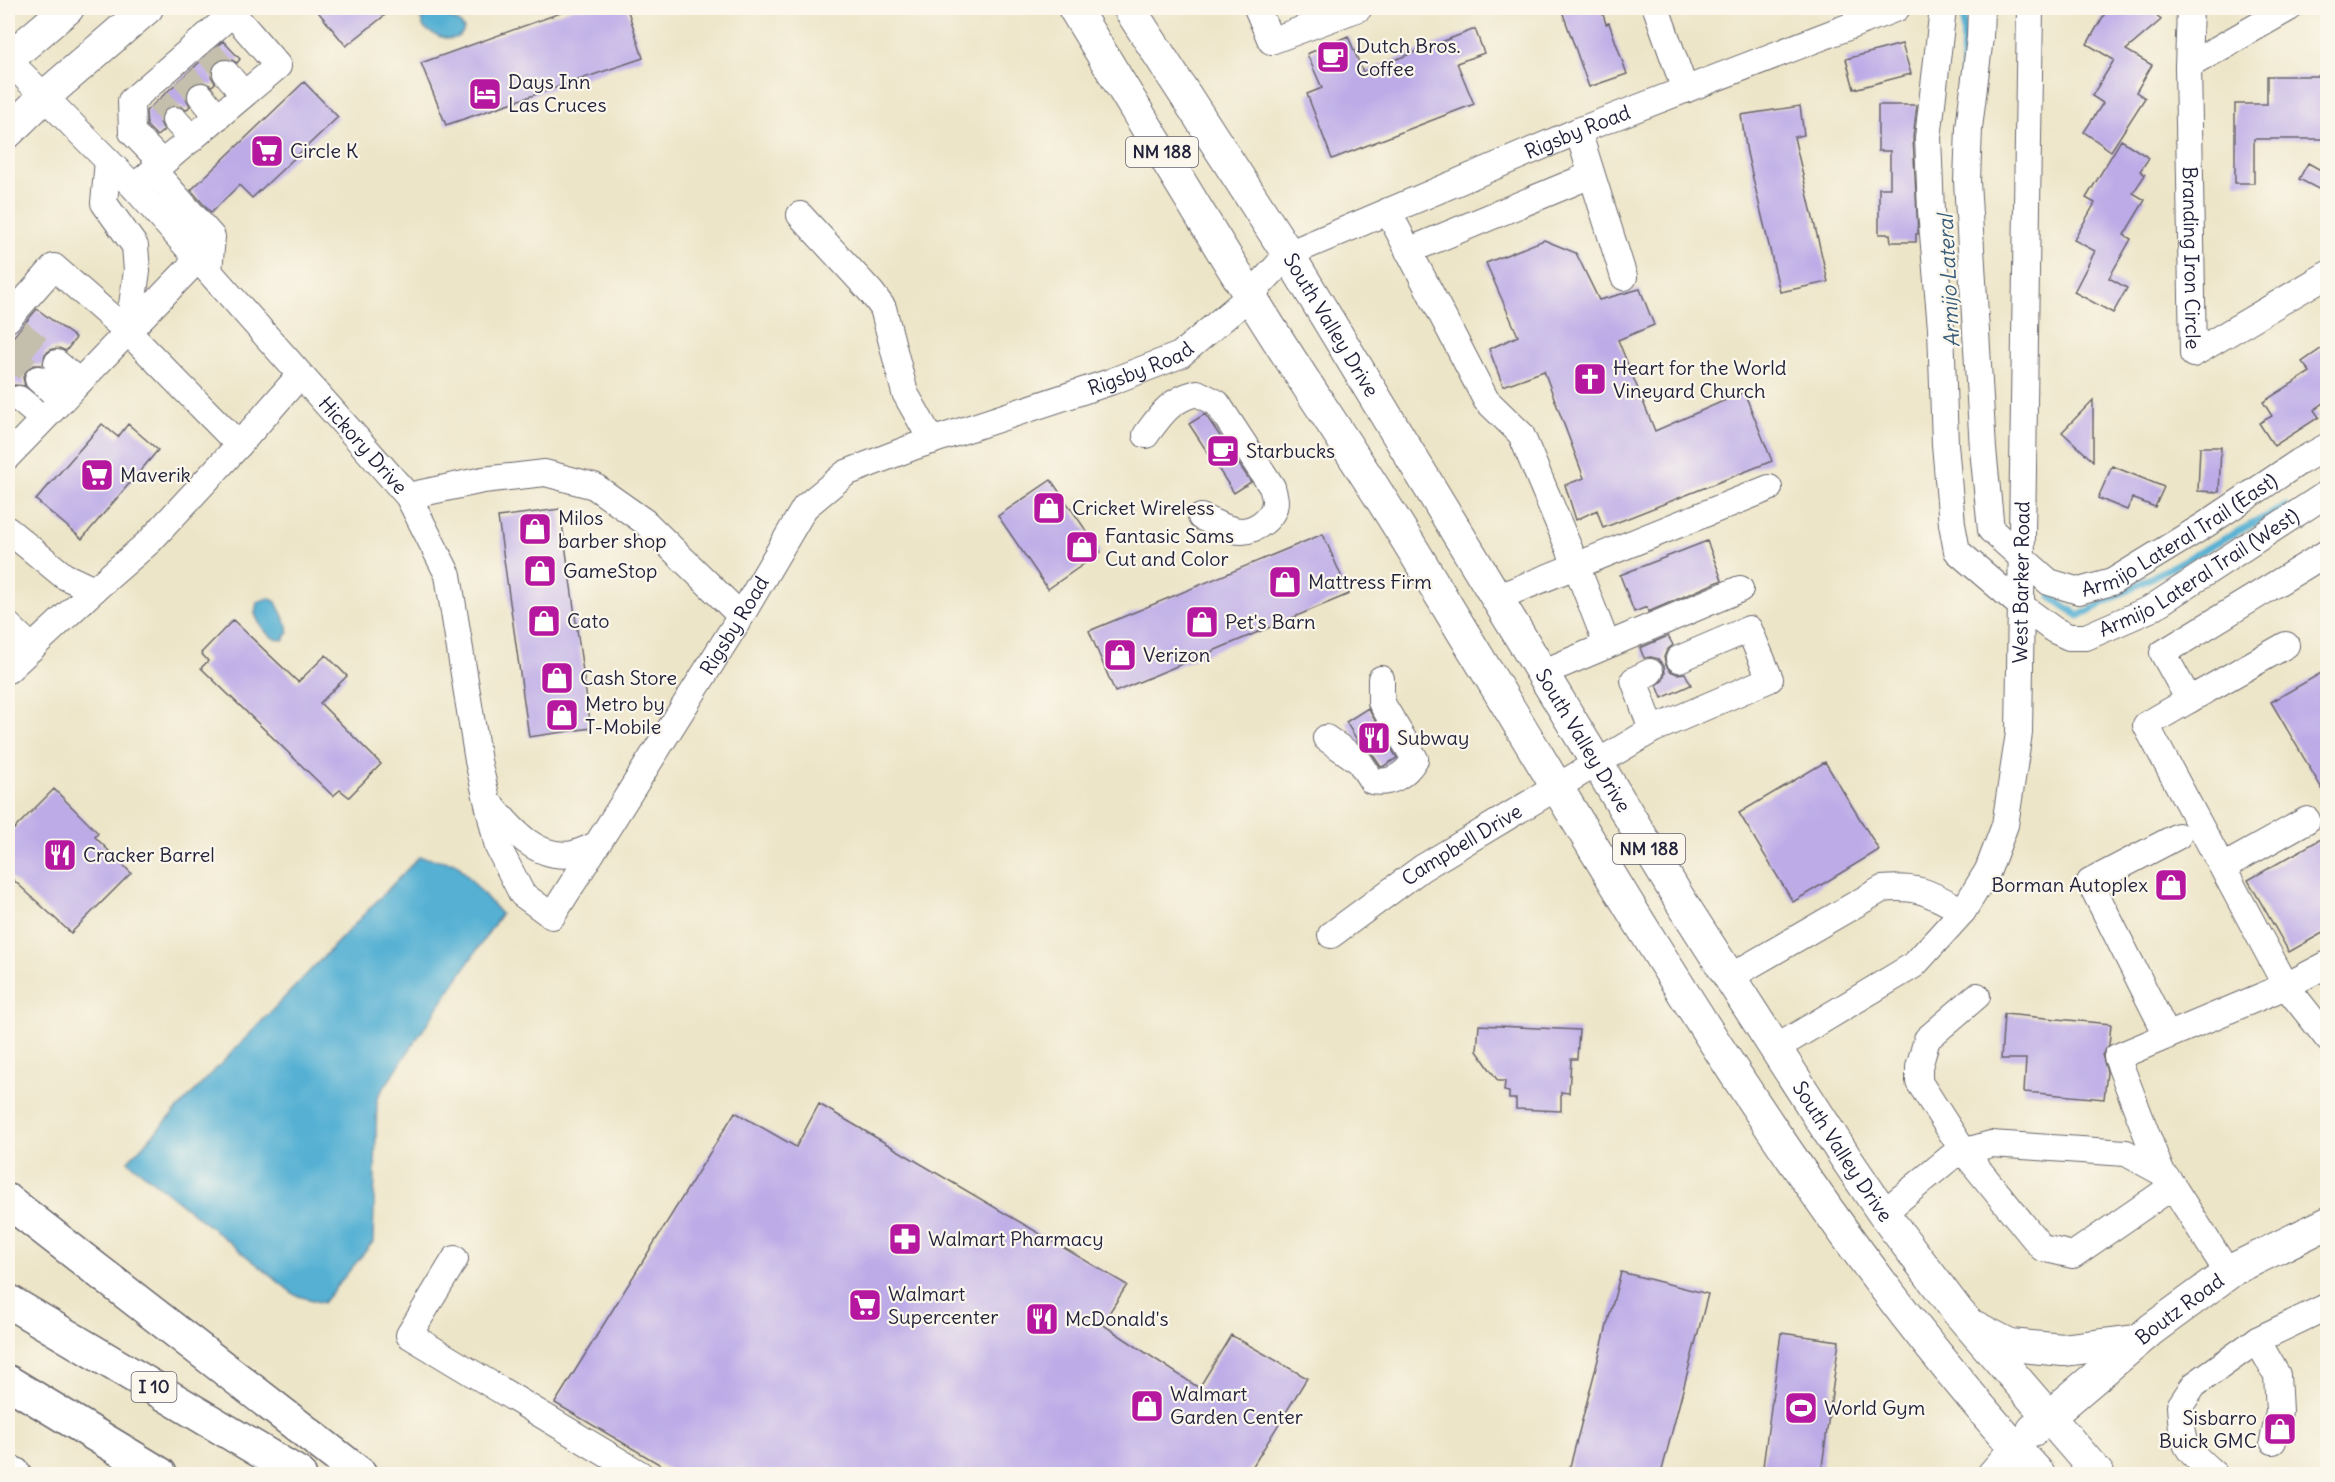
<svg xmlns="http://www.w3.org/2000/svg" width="2335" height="1482" viewBox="0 0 2335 1482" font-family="Delius,sans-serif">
<rect width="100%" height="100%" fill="#fbf7ec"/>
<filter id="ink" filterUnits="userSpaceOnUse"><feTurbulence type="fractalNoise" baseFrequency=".0167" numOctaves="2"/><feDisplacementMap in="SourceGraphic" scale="12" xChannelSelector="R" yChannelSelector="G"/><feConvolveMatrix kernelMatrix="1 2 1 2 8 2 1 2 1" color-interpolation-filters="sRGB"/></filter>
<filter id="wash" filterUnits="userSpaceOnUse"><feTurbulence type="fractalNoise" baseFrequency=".008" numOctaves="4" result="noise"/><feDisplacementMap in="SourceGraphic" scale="24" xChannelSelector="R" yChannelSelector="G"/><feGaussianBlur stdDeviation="1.35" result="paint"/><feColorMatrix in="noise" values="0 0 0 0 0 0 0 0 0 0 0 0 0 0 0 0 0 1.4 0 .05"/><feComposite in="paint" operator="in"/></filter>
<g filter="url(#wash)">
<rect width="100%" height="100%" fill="#ede5c8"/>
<path fill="#55b0d3" stroke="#3c6987" stroke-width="1.5" d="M427 8C441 7 446 19 459 22L464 29C458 47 435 36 424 28L420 17Z
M269 598 276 602C280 612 287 622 289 632L283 640C268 640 260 626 255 614L257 602Z
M419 857 456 863 501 914 377 1098 373 1242 323 1303 295 1295 128 1161Z"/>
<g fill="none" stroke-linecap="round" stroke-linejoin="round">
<path stroke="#55b0d3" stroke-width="7" d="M1963 80 1964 8
M2051 597 2079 616 2286 506"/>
</g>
<g id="blocks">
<path fill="#bcabe7" d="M315 8H394L346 46Z
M574 8H627L643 58 446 125 421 63Z
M1561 8H1601L1606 24 1609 23 1627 74 1589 87Z
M2108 8H2151L2161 20 2126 50 2152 65 2136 92 2145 98 2111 151 2084 132 2103 103 2092 96 2114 60 2087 44Z
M1475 29 1484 53 1457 63 1474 104 1332 159 1307 94 1322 88 1307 54 1348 36 1363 72Z
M223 41 240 59 237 63 230 59 224 58 216 62 212 69 211 76 215 83 212 86 199 81 191 85 187 90 186 98 190 106 186 110 180 106 173 105 165 109 161 116 160 122 164 130 157 136 147 126 146 111Z
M1902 44 1911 74 1854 89 1846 59Z
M2267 76H2326L2327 139H2254V183H2235V104H2267Z
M304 82 338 117 252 198 239 185 211 213 191 190Z
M1878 105H1917L1913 138 1918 234H1916V242H1891L1890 234H1879V188H1890V151H1878Z
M1800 106 1804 135 1794 137 1828 282 1780 292 1747 153 1741 115Z
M2121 140 2149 158 2140 171 2145 175 2133 193 2145 200 2124 235 2131 239 2109 278 2127 288 2113 313 2074 292 2095 251 2074 240 2095 203 2086 198Z
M2308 163 2328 174V194L2299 179Z
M1544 240 1576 253 1599 300 1640 289 1654 325 1618 340 1655 431 1744 392 1772 461 1603 528 1597 510 1576 520 1565 485 1584 478 1544 371 1503 386 1489 349 1518 336 1486 263Z
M37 309 76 338 66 351 59 348 52 349 45 354 43 365H34L27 369 23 377 25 386 14 385 8 389V343Z
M2328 344V400L2314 410 2319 417 2274 446 2259 423 2272 416 2263 402 2310 372 2302 362Z
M2093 400V461L2062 432Z
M1205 414 1251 482 1234 493 1189 424Z
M102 424 118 437 128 424 158 450 82 539 36 500Z
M2200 447H2221L2219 492 2198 491Z
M2112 466 2164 487 2155 507 2132 498 2127 510 2098 498Z
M1051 480 1101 552 1048 589 998 516Z
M560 509 591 728 529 737 498 517Z
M1323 534 1349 594 1115 692 1089 631Z
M1707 541 1722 580 1648 612 1647 607 1634 612 1620 575Z
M233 620 298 682 326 655 347 676 320 703 381 764 349 797 340 790 333 796 201 668 208 661 201 653Z
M1668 636 1673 645 1667 650 1664 657 1666 665 1670 671 1677 674 1685 673 1691 685 1662 698 1657 685 1663 680 1665 673 1664 666 1658 659 1651 657 1644 658 1640 648Z
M2328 669V799L2271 702Z
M1368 708 1397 758 1384 766 1381 767 1371 752 1359 743 1346 722Z
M1825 762 1879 850 1793 902 1739 813Z
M54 789 98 833 95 837 131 873 71 933 8 875V835Z
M2328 835V930L2289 952 2248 880Z
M2004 1014 2111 1024 2109 1045 2102 1055 2107 1072 2104 1099 2024 1092 2026 1059H2001Z
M1479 1025 1579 1030 1577 1059H1571L1569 1093 1561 1092V1111L1516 1109V1099H1509V1092L1504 1091 1505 1081H1498L1477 1051Z
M819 1104 1127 1285 1102 1324 1199 1388 1231 1335 1307 1378 1248 1474H676L555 1403 735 1112 796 1147Z
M1621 1272 1708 1294 1661 1474H1568Z
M1781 1333 1839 1341 1821 1474H1762Z"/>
</g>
</g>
<g filter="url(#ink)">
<use href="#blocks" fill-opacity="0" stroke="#69666c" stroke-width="1.5"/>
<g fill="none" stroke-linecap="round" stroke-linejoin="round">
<path stroke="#c4beac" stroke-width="26" stroke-dasharray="26 13" stroke-linecap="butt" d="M209 53 226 73
M184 76 201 96
M159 100 175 120
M18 332 57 363
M8 352 38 379"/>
<g stroke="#69666c" stroke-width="28">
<g id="minor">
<path d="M1257 8 1271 41 1359 8"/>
<path d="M1656 8 1685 90"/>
<path id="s1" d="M1943 8 1928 138 1931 211 1941 328 1945 444 1952 524 1957 551 2020 605 2054 630 2069 637H2086L2150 609 2328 493"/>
<path id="s2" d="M1981 8 1980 37 1969 128 1967 181 1983 449 1991 530 2049 582 2079 591 2112 582 2205 525 2299 462 2328 446"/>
<path id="s3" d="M2190 8 2188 66 2193 354 2328 274"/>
<path id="s4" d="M8 60 134 187 408 496 448 575 478 761 498 847 522 894 552 916 741 616 805 507 846 473 913 447 1110 382 1180 355 1250 296 1288 254 1578 131 1897 8"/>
<path d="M2188 66 2289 8"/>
<path d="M226 73 244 94"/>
<path d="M201 96 218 117"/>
<path d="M175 120 192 139"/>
<path d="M1578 131 1624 277"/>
<path d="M108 161 104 203 135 246 137 271 128 332"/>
<path d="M162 163 132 132 131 101 233 13"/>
<path d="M154 171 212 237 209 271"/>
<path d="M134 187 278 66 228 8"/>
<path d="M1388 211 1486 400 1521 434 1576 565 1607 645"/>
<path d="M800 215 871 292 883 308 905 393 932 441"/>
<path d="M1408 251 1591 175"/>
<path d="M8 319 54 267 128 332 239 445"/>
<path d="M57 363 79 382"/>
<path d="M38 379 62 400"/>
<path d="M19 399 43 419"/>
<path d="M1146 435C1162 413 1170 400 1197 393L1217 403 1272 487C1273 491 1275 497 1275 501 1275 517 1257 530 1242 531 1228 531 1213 522 1201 517"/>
<path d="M8 456 198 259"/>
<path d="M408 496 483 480 545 473 594 486 645 522 741 616"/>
<path d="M8 530 64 576 94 590 150 541 239 445 300 375"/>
<path d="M1496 598 1769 488"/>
<path d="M8 625 32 648"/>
<path d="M2286 645 2189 700 2163 653 2328 552"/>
<path d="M8 670 94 590"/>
<path d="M1650 672 1634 680 1652 730"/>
<path d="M1542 673 1740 589"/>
<path d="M2189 700 2146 725 2286 986"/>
<path d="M1326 738 1359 761 1372 781C1391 785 1406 774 1415 759L1381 702V679"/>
<path d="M491 805C512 830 537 860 573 854 581 852 589 848 596 845"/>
<path d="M2223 867 2307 820"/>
<path id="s5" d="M1331 935 1422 868 1652 730 1770 679 1749 629 1679 659"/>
<path d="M1730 977 1882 889C1919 885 1931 894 1963 911"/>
<path d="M2286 986 2328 964"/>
<path d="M1977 996 1927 1039 1919 1067V1082L1964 1152 2042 1248 2073 1255 2173 1186"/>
<path d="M2167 1035 2090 882 2178 836"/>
<path id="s6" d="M1776 1048 1914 965 1963 911 1988 870 2005 825 2019 733 2030 8"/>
<path d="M2161 1172 2117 1057 2286 986 2328 1039"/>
<path d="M1883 1213 1951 1157 1970 1150 1991 1144 2126 1153 2161 1172 2170 1182 2228 1273"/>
<path d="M455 1259 409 1335 640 1474"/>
<path d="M2257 1340 2277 1375 2279 1411 2273 1441"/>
<path d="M1990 1474 2013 1447"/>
<path d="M2214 1474C2184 1447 2183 1447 2180 1406L2194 1385 2257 1340 2328 1306"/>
</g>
</g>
<g stroke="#69666c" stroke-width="34">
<g id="major">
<path d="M1074 8C1132 103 1190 199 1249 294 1297 372 1349 447 1397 524 1430 577 1461 630 1494 683 1660 957 1822 1237 2039 1474"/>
<path id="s7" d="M1129 8 1288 254 1680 900 1847 1160 1883 1213 1958 1312 2098 1474"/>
<path d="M8 59 68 8"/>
<path d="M8 132 44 97 147 8"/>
<path d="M1975 1327 2010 1345 2063 1350 2137 1341"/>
<path id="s8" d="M2033 1430 2152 1329 2234 1269 2328 1223"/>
</g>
</g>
<g stroke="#69666c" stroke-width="36">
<path id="highway" d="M8 1201 360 1474
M8 1301 299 1474
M8 1382 160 1474
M8 1472 14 1474"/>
</g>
<use href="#minor" stroke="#fff" stroke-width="26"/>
<use href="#major" stroke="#fff" stroke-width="32"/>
<use href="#highway" stroke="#fff" stroke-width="33"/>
</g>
</g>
<defs>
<g id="cafe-square" transform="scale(1.725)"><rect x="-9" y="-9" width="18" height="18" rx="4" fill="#b5179e" stroke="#fbf7ec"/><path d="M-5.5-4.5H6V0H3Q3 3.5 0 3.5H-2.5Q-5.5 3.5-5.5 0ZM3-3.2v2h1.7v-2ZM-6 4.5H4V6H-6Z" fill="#fff"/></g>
<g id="hotel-square" transform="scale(1.725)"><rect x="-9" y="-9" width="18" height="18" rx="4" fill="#b5179e" stroke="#fbf7ec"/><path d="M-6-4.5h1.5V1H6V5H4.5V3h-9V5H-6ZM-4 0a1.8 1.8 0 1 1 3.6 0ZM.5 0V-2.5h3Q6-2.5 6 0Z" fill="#fff"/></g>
<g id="supermarket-square" transform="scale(1.725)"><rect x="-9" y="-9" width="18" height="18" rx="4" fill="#b5179e" stroke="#fbf7ec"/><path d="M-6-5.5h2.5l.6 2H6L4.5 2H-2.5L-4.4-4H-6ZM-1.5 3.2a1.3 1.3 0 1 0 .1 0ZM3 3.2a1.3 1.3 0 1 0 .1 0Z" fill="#fff"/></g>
<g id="church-square" transform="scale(1.725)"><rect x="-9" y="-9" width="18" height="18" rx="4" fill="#b5179e" stroke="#fbf7ec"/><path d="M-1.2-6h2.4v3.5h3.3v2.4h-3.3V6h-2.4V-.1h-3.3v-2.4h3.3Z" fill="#fff"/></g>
<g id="shop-square" transform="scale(1.725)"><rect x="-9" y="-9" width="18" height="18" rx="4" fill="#b5179e" stroke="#fbf7ec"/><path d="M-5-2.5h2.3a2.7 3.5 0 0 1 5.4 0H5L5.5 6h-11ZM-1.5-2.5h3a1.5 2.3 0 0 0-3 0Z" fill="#fff"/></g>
<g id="restaurant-square" transform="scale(1.725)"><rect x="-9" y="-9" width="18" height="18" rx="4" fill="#b5179e" stroke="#fbf7ec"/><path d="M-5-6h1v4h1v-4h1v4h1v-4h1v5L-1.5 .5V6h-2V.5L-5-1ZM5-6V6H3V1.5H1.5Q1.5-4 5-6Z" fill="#fff"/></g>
<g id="pharmacy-square" transform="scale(1.725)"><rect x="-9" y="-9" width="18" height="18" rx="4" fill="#b5179e" stroke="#fbf7ec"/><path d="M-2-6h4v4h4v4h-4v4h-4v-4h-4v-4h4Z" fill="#fff"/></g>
<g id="stadium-square" transform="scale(1.725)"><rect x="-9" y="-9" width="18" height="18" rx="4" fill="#b5179e" stroke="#fbf7ec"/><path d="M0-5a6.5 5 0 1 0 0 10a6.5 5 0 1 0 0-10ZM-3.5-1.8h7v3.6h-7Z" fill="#fff"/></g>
</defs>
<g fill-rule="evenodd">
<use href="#cafe-square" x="1333" y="57"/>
<use href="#hotel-square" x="485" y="94"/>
<use href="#supermarket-square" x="267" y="151"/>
<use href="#church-square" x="1590" y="379"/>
<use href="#cafe-square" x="1223" y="451"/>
<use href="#supermarket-square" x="97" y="475"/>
<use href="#shop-square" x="1049" y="508"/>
<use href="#shop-square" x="535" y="529"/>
<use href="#shop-square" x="1082" y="547"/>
<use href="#shop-square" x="540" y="571"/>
<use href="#shop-square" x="1285" y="582"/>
<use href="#shop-square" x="544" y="621"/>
<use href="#shop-square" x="1202" y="622"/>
<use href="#shop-square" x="1120" y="655"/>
<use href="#shop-square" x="557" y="678"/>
<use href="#shop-square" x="562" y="715"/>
<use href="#restaurant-square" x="1374" y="738"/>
<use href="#restaurant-square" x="60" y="855"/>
<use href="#shop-square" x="2171" y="885"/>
<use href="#pharmacy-square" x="905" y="1239"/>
<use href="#supermarket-square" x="865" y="1305"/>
<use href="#restaurant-square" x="1042" y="1319"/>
<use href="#shop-square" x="1147" y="1406"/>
<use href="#stadium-square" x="1801" y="1408"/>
<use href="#shop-square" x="2280" y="1429"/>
</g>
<g text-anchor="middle" stroke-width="4.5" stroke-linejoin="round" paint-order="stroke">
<g fill="#fbf7ec" stroke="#636270" stroke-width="1.5">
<rect x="1126" y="137" width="72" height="30" rx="4.5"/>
<rect x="1613" y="834" width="72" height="30" rx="4.5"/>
<rect x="131.5" y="1372" width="45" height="30" rx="4.5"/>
</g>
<g font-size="18" font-weight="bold" fill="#22223b">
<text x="1162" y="158">NM 188</text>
<text x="1649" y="855">NM 188</text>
<text x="154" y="1393">I 10</text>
</g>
<g font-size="20" fill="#22223b" stroke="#fbf7ec" text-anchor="start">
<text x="1356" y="53">Dutch Bros.<tspan x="1356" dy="23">Coffee</tspan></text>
<text x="508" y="89">Days Inn<tspan x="508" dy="23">Las Cruces</tspan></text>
<text x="290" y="158">Circle K</text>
<text x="1613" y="375">Heart for the World<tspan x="1613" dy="23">Vineyard Church</tspan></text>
<text x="1246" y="458">Starbucks</text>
<text x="120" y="482">Maverik</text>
<text x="1072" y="515">Cricket Wireless</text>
<text x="558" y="525">Milos<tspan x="558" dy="23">barber shop</tspan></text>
<text x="1105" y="543">Fantasic Sams<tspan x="1105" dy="23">Cut and Color</tspan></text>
<text x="563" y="578">GameStop</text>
<text x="1308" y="589">Mattress Firm</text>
<text x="567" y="628">Cato</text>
<text x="1225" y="629">Pet's Barn</text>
<text x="1143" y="662">Verizon</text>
<text x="580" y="685">Cash Store</text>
<text x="585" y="711">Metro by<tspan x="585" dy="23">T-Mobile</tspan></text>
<text x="1397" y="745">Subway</text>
<text x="83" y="862">Cracker Barrel</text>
<text x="2148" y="892" text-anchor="end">Borman Autoplex</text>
<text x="928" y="1246">Walmart Pharmacy</text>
<text x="888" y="1301">Walmart<tspan x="888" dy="23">Supercenter</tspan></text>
<text x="1065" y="1326">McDonald's</text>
<text x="1170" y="1401">Walmart<tspan x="1170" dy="23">Garden Center</tspan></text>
<text x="1824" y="1415">World Gym</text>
<text x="2257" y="1425" text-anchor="end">Sisbarro<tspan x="2257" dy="23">Buick GMC</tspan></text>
</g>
<g font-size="20" fill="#22223b" stroke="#fbf7ec">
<text dy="7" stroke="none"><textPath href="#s4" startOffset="2398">Rigsby Road</textPath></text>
<text dy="7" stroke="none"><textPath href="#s3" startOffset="250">Branding Iron Circle</textPath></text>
<text dy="7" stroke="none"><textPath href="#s7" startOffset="376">South Valley Drive</textPath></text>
<text dy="7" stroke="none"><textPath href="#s4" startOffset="1894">Rigsby Road</textPath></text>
<text dy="7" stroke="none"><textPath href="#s4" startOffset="524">Hickory Drive</textPath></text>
<text dy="7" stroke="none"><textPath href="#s2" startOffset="748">Armijo Lateral Trail (East)</textPath></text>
<text dy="7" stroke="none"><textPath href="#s1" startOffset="834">Armijo Lateral Trail (West)</textPath></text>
<text dy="7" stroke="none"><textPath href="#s6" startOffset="574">West Barker Road</textPath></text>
<text dy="7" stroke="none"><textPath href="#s4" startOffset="1390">Rigsby Road</textPath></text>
<text dy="7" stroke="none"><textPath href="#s7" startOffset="862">South Valley Drive</textPath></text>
<text dy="7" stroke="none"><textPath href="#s5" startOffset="159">Campbell Drive</textPath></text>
<text dy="7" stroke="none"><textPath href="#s7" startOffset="1348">South Valley Drive</textPath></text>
<text dy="7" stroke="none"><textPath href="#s8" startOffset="190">Boutz Road</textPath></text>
</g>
<g font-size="21" font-style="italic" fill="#365b78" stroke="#fbf7ec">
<text transform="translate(1949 281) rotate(-93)" y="7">Armijo Lateral</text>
</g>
</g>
<rect width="2335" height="1482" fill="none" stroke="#fbf7ec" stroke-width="30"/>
</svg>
